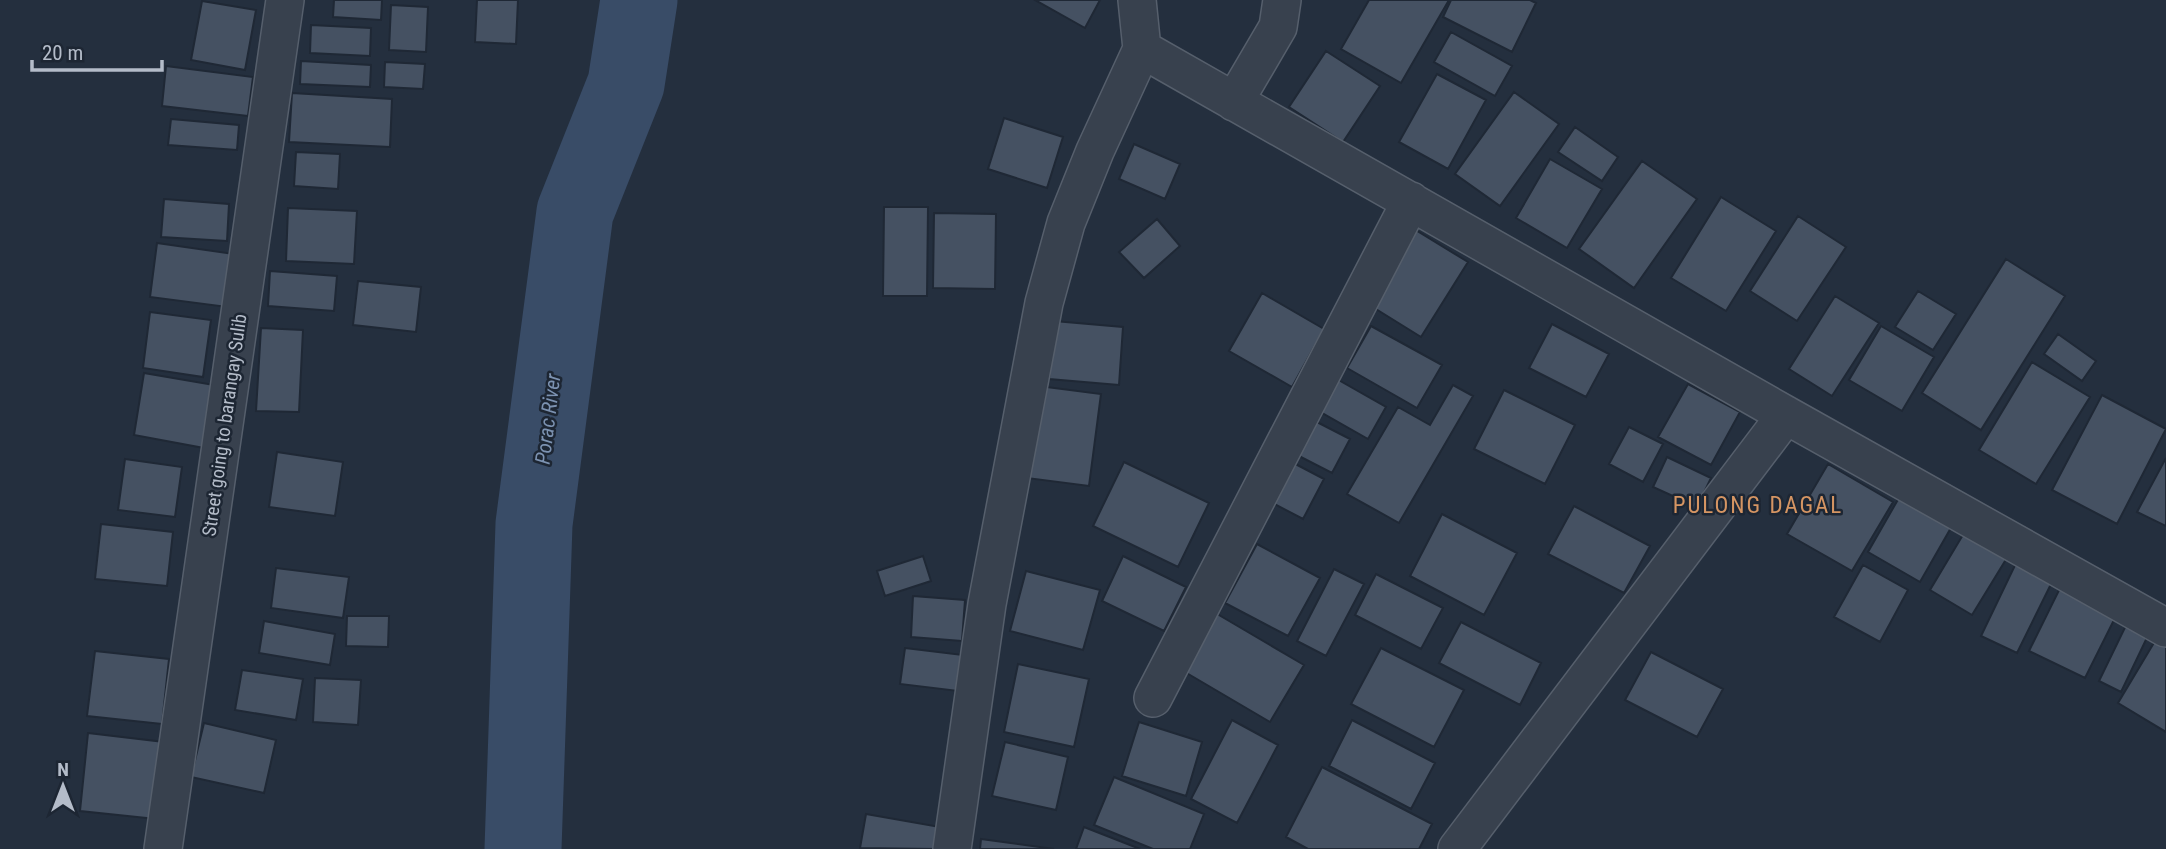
<svg xmlns="http://www.w3.org/2000/svg" width="2166" height="849" viewBox="0 0 2166 849" font-family="'Roboto Condensed',sans-serif">
<rect width="100%" height="100%" fill="#242f3e"/>
<g fill="none" stroke-linecap="round" stroke-linejoin="round">
<path stroke="#394c67" stroke-width="77" d="M523 849 534 524 575 212 626 84 639 0"/>
</g>
<path fill="#455162" stroke="#1f2835" stroke-width="2" d="M334 0H382L381 20 333 17Z
M477 0H518L516 44 475 42Z
M1035 0H1100L1085 28Z
M1369 0H1449L1401 83 1341 49Z
M1451 0H1530L1536 3 1512 52 1443 17Z
M202 1 256 10 245 70 191 60Z
M391 5 428 7 426 52 389 50Z
M311 25 371 28 370 56 310 53Z
M1451 32 1512 66 1495 96 1434 62Z
M1326 51 1380 86 1343 142 1289 107Z
M301 61 371 65 370 87 300 84Z
M385 62 425 64 423 89 384 87Z
M166 66 253 77 248 116 162 106Z
M1437 74 1486 100 1448 169 1399 142Z
M1514 92 1559 124 1500 206 1455 174Z
M292 93 392 99 390 147 289 142Z
M1004 118 1063 137 1047 188 988 169Z
M171 119 239 125 237 150 168 145Z
M1575 127 1618 157 1602 181 1558 152Z
M1134 144 1180 164 1165 199 1119 179Z
M296 152 340 154 338 189 294 186Z
M1550 159 1602 189 1567 248 1516 218Z
M1642 161 1697 199 1634 288 1579 249Z
M1721 197 1776 231 1726 311 1671 278Z
M164 199 229 204 227 241 161 237Z
M884 207H928L927 296H883Z
M288 208 357 211 354 264 286 261Z
M934 213 996 214 995 289 933 288Z
M1798 216 1846 247 1797 321 1750 291Z
M1157 219 1180 246 1144 278 1119 252Z
M1409 226 1468 262 1421 337 1363 301Z
M157 243 234 254 227 307 150 297Z
M2006 259 2065 296 1981 430 1922 393Z
M270 271 337 276 334 311 268 306Z
M358 281 421 287 416 332 353 325Z
M1918 291 1956 314 1933 350 1895 327Z
M1262 293 1324 329 1292 387 1229 351Z
M1835 296 1879 323 1832 396 1789 369Z
M150 312 211 320 203 377 143 368Z
M1054 321 1123 327 1119 385 1049 379Z
M1552 324 1609 354 1586 397 1529 368Z
M1371 326 1442 365 1417 408 1347 368Z
M1881 326 1934 357 1902 411 1849 380Z
M261 328 303 330 299 412 256 411Z
M2058 334 2096 361 2082 381 2044 354Z
M2032 362 2090 397 2036 484 1979 450Z
M144 373 214 385 204 448 134 435Z
M1335 378 1386 407 1368 439 1317 410Z
M1688 384 1740 412 1711 465 1658 437Z
M1031 385 1101 394 1089 486 1019 477Z
M1453 385 1473 396 1399 523 1347 494 1398 407 1430 425Z
M1504 390 1575 425 1545 484 1474 449Z
M2102 395 2166 429 2117 524 2052 490Z
M1313 420 1350 439 1332 473 1295 454Z
M1629 427 1663 444 1643 482 1609 464Z
M277 452 343 462 335 516 269 507Z
M1667 457 1711 478 1697 507 1653 487Z
M1284 458 1324 479 1303 519 1263 498Z
M2166 458V526L2137 512Z
M125 459 182 467 175 517 118 510Z
M1124 462 1209 503 1178 567 1093 526Z
M1828 464 1893 502 1852 571 1787 534Z
M1904 489 1956 519 1920 582 1868 552Z
M1574 506 1650 546 1624 593 1548 554Z
M1442 514 1517 553 1484 615 1410 576Z
M1970 523 2013 548 1972 615 1930 590Z
M101 524 173 532 167 586 95 579Z
M1257 544 1320 578 1288 636 1225 603Z
M923 556 931 581 885 596 877 571Z
M1123 556 1186 587 1164 631 1102 601Z
M2018 559 2055 576 2017 653 1981 636Z
M1863 565 1908 590 1880 642 1834 617Z
M276 568 349 577 343 618 271 608Z
M1334 569 1364 584 1326 656 1297 641Z
M1026 571 1100 590 1083 650 1010 631Z
M1376 574 1443 608 1421 649 1355 615Z
M2065 578 2121 606 2085 678 2029 651Z
M913 596 965 600 962 641 911 637Z
M1207 608 1304 665 1270 722 1173 665Z
M2132 613 2154 623 2121 692 2099 681Z
M347 616H389L388 647 346 646Z
M264 621 335 634 330 665 259 653Z
M1461 622 1541 663 1520 705 1439 663Z
M2158 636 2166 640V732L2118 703Z
M905 648 963 655 958 691 900 684Z
M1381 648 1464 690 1434 747 1351 704Z
M95 651 169 659 162 724 87 716Z
M1651 652 1723 689 1697 737 1625 700Z
M1018 664 1089 679 1074 747 1004 732Z
M242 670 303 679 296 720 235 710Z
M315 678 361 680 358 725 313 722Z
M1232 720 1278 745 1237 823 1191 799Z
M1352 720 1435 763 1411 809 1329 766Z
M1139 722 1202 742 1186 796 1122 776Z
M204 723 276 740 264 793 191 777Z
M88 733 164 742 156 819 80 811Z
M1005 742 1068 757 1056 810 992 796Z
M1322 767 1432 824 1419 849H1308L1286 837Z
M1114 777 1204 814 1190 849H1153L1094 825Z
M866 814 940 827 936 849 860 848Z
M1084 827 1140 849H1076Z
M981 839 1054 849H980Z"/>
<g fill="none" stroke-linecap="round" stroke-linejoin="round">
<g stroke="#565f6c" stroke-width="40">
<path id="minor" d="M1142 49 1786 415 2166 628
M1234 102 1278 27 1282 0
M1153 698 1411 201
M163 849 285 0
M952 849 987 604 1044 303 1066 223 1095 151 1142 49 1137 0
M1457 849 1786 415"/>
</g>
<use href="#minor" stroke="#38414e" stroke-width="37"/>
</g>
<g text-anchor="middle" stroke-width="5" stroke-linejoin="round" paint-order="stroke">
<g font-size="19" fill="#b4bcc9" stroke="#1d2633">
<text transform="translate(224 425) rotate(-82)" y="7">Street going to barangay Sulib</text>
</g>
<g font-size="21" font-style="italic" fill="#7c92b1" stroke="#1d2633">
<text transform="translate(548 419) rotate(-83)" y="7">Porac River</text>
</g>
<g font-size="23" letter-spacing="2" fill="#d59563" stroke="#1d2633">
<text x="1758" y="513">PULONG DAGAL</text>
</g>
</g>
<g transform="translate(63 786)" stroke="#1d2633" stroke-width="5" paint-order="stroke">
<path d="M0-5L12 26L0 18L-12 26Z" fill="#b4bcc9"/>
<text y="-10" font-size="19" font-weight="bold" text-anchor="middle" fill="#b4bcc9">N</text>
</g>
<path d="M32 60v10h130v-10" fill="none" stroke="#b4bcc9" stroke-width="3.5"/>
<text x="42" y="60" font-size="21" fill="#b4bcc9" stroke="#1d2633" stroke-width="5" paint-order="stroke">20 m</text>
</svg>
